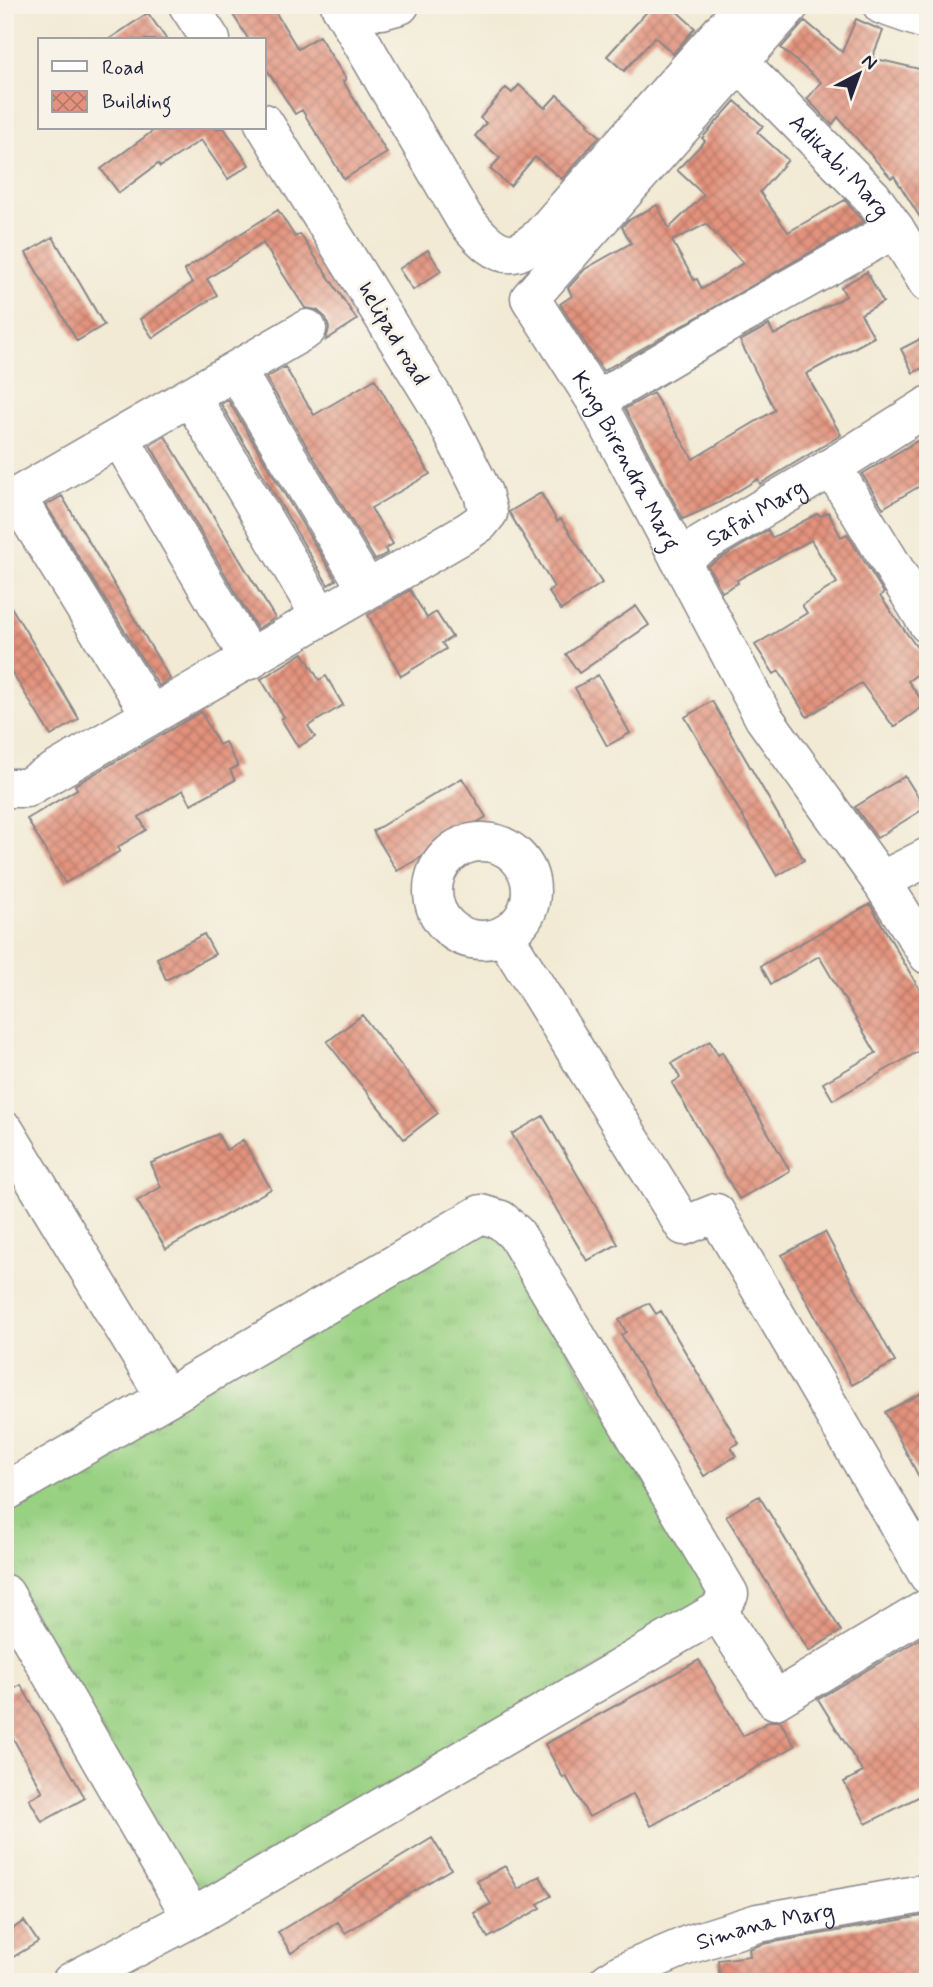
<svg xmlns="http://www.w3.org/2000/svg" width="933" height="1987" viewBox="0 0 933 1987" font-family="Mynerve,sans-serif">
<defs>
<pattern id="grass-tufts" width="24" height="20" patternUnits="userSpaceOnUse" patternTransform="scale(1.75)"><rect width="24" height="20" fill="#99d183"/><path d="M3 7l-1-3M5 7V3M7 7l1-3M15 17l-1-3M17 17v-4M19 17l1-3" fill="none" stroke="#84b372"/></pattern>
<pattern id="building-cross-hatch" width="8" height="8" patternUnits="userSpaceOnUse" patternTransform="scale(1.75)"><rect width="8" height="8" fill="#e3937d"/><path d="M0 0l8 8M0 8l8-8" fill="none" stroke="#b87868"/></pattern>
</defs>
<rect width="100%" height="100%" fill="#f7f3e8"/>
<filter id="ink" filterUnits="userSpaceOnUse"><feTurbulence type="fractalNoise" baseFrequency=".0143" numOctaves="2"/><feDisplacementMap in="SourceGraphic" scale="14" xChannelSelector="R" yChannelSelector="G"/><feConvolveMatrix kernelMatrix="1 2 1 2 8 2 1 2 1" color-interpolation-filters="sRGB"/></filter>
<filter id="wash" filterUnits="userSpaceOnUse"><feTurbulence type="fractalNoise" baseFrequency=".00686" numOctaves="4" result="noise"/><feDisplacementMap in="SourceGraphic" scale="28" xChannelSelector="R" yChannelSelector="G"/><feGaussianBlur stdDeviation="1.57" result="paint"/><feColorMatrix in="noise" values="0 0 0 0 0 0 0 0 0 0 0 0 0 0 0 0 0 1.4 0 .05"/><feComposite in="paint" operator="in"/></filter>
<g filter="url(#wash)">
<rect width="100%" height="100%" fill="#f2ead4"/>
<path fill="url(#grass-tufts)" stroke="#5e7a5f" stroke-width="2" d="M483 1226 502 1239 709 1589 703 1608 202 1890 195 1888 189 1882 5 1564V1503Z"/>
<g id="blocks">
<path fill="url(#building-cross-hatch)" fill-rule="evenodd" d="M246 5H271L298 49 319 36 346 79 343 81 387 153 344 179 302 110 295 114 264 65V40H249L232 13Z
M653 5H670L695 28 673 54 655 37 624 71 607 56Z
M148 13 167 40H108Z
M856 19 883 31 872 58 928 71V230L894 176 891 178 838 117 832 125 807 99 821 82 781 48 805 21 842 52Z
M519 85 545 108 557 95 589 123 587 125 600 136 562 179 535 157 510 186 490 169 500 158 475 136 486 123 480 118 506 88 512 93Z
M735 101 763 126 757 132 788 160 760 192 788 232 845 200 863 222 603 371 560 304 572 296 568 288 585 269 631 243 622 227 627 221 657 205 669 228 704 195 677 170 705 141 702 138ZM706 224 743 263 702 289 697 279 694 280 672 241Z
M157 128H224L249 165 228 179 201 140 160 167 158 164 119 193 101 169Z
M278 210 295 237 300 234 357 320 326 340 329 328 326 318 317 310 305 308 263 243 207 279 217 295 153 338 140 319 192 283 184 270Z
M53 237 104 325 77 341 26 253Z
M428 250 441 271 413 290 399 269Z
M867 272 883 302 861 314 874 337 806 374 841 435 760 484 758 479 718 503 683 519 625 409 653 393 693 459 775 410 740 341 769 325 774 335 846 296 841 287Z
M928 335V365L913 373 901 349Z
M285 367 314 415 375 379 430 474 371 508 393 544 385 549 387 553 375 560 266 378Z
M228 400 336 580 328 585 221 404Z
M165 436 275 618 257 629 150 445Z
M917 441 928 461V481L883 508 862 474Z
M541 493 557 521 561 519 602 583 561 610 548 591 554 587 509 512Z
M62 496 170 679 159 686 46 505Z
M828 512 841 537 847 534 884 593 880 596 928 663V667L908 681 925 705 894 727 861 683 807 717 779 671 774 674 755 645 807 613 802 605 837 583 811 540 737 580 738 583 722 592 708 566 768 530 772 538 817 514 821 516Z
M410 590 427 618 436 612 452 637 442 643 446 649 401 676 368 615Z
M5 597 79 719 51 736 5 661Z
M636 606 649 625 579 673 566 654Z
M303 653 319 680 326 676 343 705 308 726 315 737 298 747 281 719 284 717 261 679Z
M598 675 630 733 607 746 575 688Z
M712 701 804 860 777 876 685 717Z
M201 712 219 745 225 742 238 766 230 770 235 780 191 804 183 790 139 817 146 830 118 847 120 851 65 883 27 819 77 789 75 785Z
M905 776 925 808 877 838 855 807Z
M462 778 486 817 458 834 462 842 436 858 432 851 397 871 373 831Z
M870 904 928 1004V1046L833 1100 823 1083 876 1053 819 956 771 984 761 966Z
M204 934 215 954 166 980 157 958Z
M362 1015 438 1113 404 1139 327 1042Z
M710 1041 718 1055 722 1052 790 1171 739 1199 672 1083 680 1078 672 1063Z
M543 1116 618 1244 587 1261 512 1134Z
M218 1134 226 1150 243 1140 271 1189 166 1249 137 1201 161 1187 151 1163Z
M825 1232 895 1362 852 1385 782 1255Z
M649 1303 656 1314 661 1311 739 1443 731 1447 736 1456 704 1476 621 1335 626 1332 619 1320Z
M928 1390V1494L885 1412Z
M759 1496 841 1631 809 1651 726 1516Z
M928 1634V1792L866 1824 844 1782 863 1772 818 1699Z
M699 1660 743 1736 770 1721H780L795 1746 651 1826 633 1794 589 1817 566 1776 563 1778 545 1744Z
M21 1685 85 1798 42 1822 29 1799 43 1792 5 1724V1694Z
M432 1838 451 1869 345 1933 338 1922 291 1953 278 1932Z
M505 1866 518 1889 540 1876 551 1896 538 1904 541 1908 488 1938 474 1913 491 1904 477 1881Z
M928 1915V1982H720L718 1960 750 1956 749 1949 763 1944Z
M24 1921 38 1942 5 1962V1934Z"/>
</g>
</g>
<g filter="url(#ink)">
<use href="#blocks" fill-opacity="0" stroke="#8a8688" stroke-width="2"/>
<g fill="none" stroke-linecap="round" stroke-linejoin="round">
<g stroke="#8a8688" stroke-width="41">
<g id="minor">
<path d="M188 5 211 40"/>
<path d="M340 5 464 218C476 233 497 261 520 251 527 248 533 242 539 238L745 5"/>
<path id="s1" d="M790 5 530 298 596 401 764 718 881 881 928 955"/>
<path d="M882 5 928 21"/>
<path d="M341 7 382 10 400 5"/>
<path id="s2" d="M739 62 872 197 895 229 928 283"/>
<path d="M236 371 367 589"/>
<path d="M191 397 321 617"/>
<path d="M596 401 726 324 895 229"/>
<path d="M120 438 250 660"/>
<path d="M832 467 928 624"/>
<path id="s3" d="M679 558 832 467 928 406"/>
<path d="M151 715 16 497 307 329"/>
<path d="M5 788H26L467 532 480 523 488 513 483 493 441 410 264 123"/>
<circle cx="482" cy="891" r="49"/>
<path d="M881 881 928 857"/>
<path d="M504 935 684 1226 716 1213 928 1575"/>
<path d="M5 1131 166 1398"/>
<path d="M5 1492 481 1214 501 1220 516 1234 729 1594 718 1611 192 1918 71 1982"/>
<path d="M5 1594 192 1918"/>
<path d="M718 1611 775 1700 928 1608"/>
<path id="s4" d="M608 1982 622 1973 688 1945 758 1923 928 1893"/>
</g>
</g>
<use href="#minor" stroke="#fff" stroke-width="38"/>
</g>
</g>
<g text-anchor="middle" stroke-width="6" stroke-linejoin="round" paint-order="stroke">
<g font-size="23" fill="#22223b" stroke="#f7f3e8">
<text dy="8" stroke="none"><textPath href="#s2" startOffset="145">Adikabi Marg</textPath></text>
<text transform="translate(394 333) rotate(59)" y="8">helipad road</text>
<text dy="8" stroke="none"><textPath href="#s1" startOffset="581">King Birendra Marg</textPath></text>
<text dy="8" stroke="none"><textPath href="#s3" startOffset="89">Safai Marg</textPath></text>
<text dy="8" stroke="none"><textPath href="#s4" startOffset="168">Simana Marg</textPath></text>
</g>
</g>
<rect width="933" height="1987" fill="none" stroke="#f7f3e8" stroke-width="28"/>
<rect x="38" y="38" width="228" height="91" fill="#f7f3e8" stroke="#a29fa3" stroke-width="2"/>
<rect x="52" y="61" width="35" height="10" fill="#ffffff" stroke="#a29fa3" stroke-width="2"/>
<text x="102" y="74" font-size="21" fill="#22223b">Road</text>
<rect x="52" y="91" width="35" height="21" fill="url(#building-cross-hatch)" stroke="#a29fa3" stroke-width="2"/>
<text x="102" y="108" font-size="21" fill="#22223b">Building</text>
<g transform="translate(859 74) rotate(41)" stroke="#f7f3e8" stroke-width="5" paint-order="stroke">
<path d="M0-5L12 26L0 18L-12 26Z" fill="#22223b"/>
<text y="-10" font-size="19" font-weight="bold" text-anchor="middle" fill="#22223b">N</text>
</g>
</svg>
